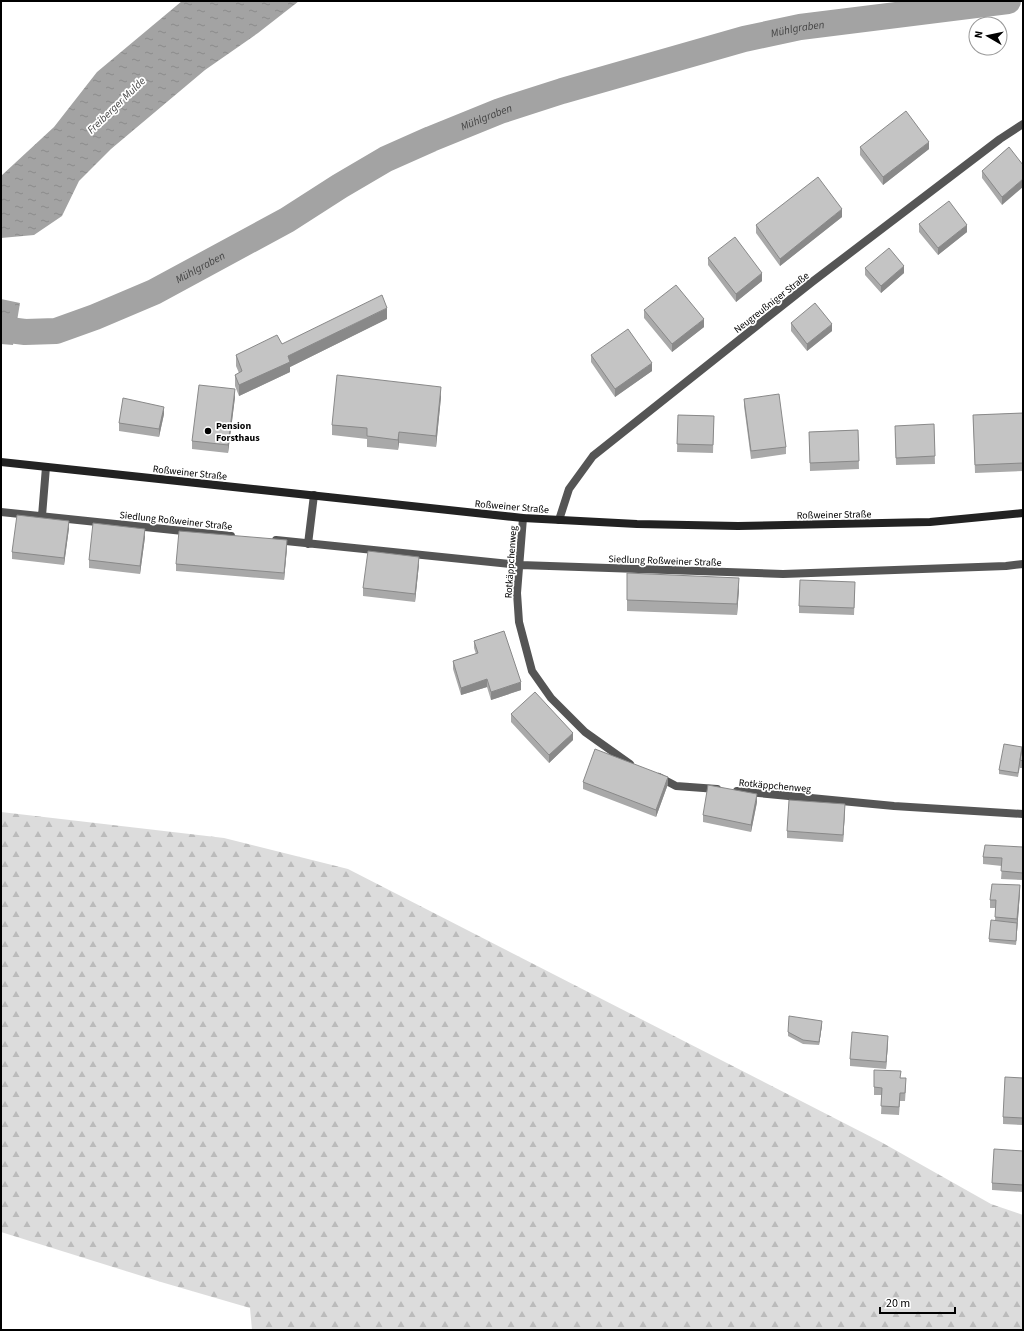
<svg xmlns="http://www.w3.org/2000/svg" width="1024" height="1331" viewBox="0 0 1024 1331" font-family="'Source Sans 3',sans-serif">
<defs>
<pattern id="forest-firs" width="22" height="20" patternUnits="userSpaceOnUse"><rect width="22" height="20" fill="#dcdcdc"/><path d="M5 1l3.5 6h-7zM16 11l3.5 6h-7z" fill="#bbb"/></pattern>
<pattern id="water-ripples" width="26" height="14" patternUnits="userSpaceOnUse"><rect width="26" height="14" fill="#a3a3a3"/><path d="M2 4q2-2 4 0t4 0M15 11q2-2 4 0t4 0" fill="none" stroke="#8b8b8b"/></pattern>
</defs>
<rect width="100%" height="100%" fill="#fff"/>
<path fill="url(#forest-firs)" d="M1 812 224 838 348 869 881 1142 991 1204 1023 1215V1330H252L250 1308 161 1282 1 1232Z"/>
<path fill="url(#water-ripples)" d="M182 1H299L258 33 205 70 111 149 79 181 62 216 34 235 1 238V176L54 127 97 72Z
M1 299 20 303 13 345 1 344Z"/>
<g fill="none" stroke-linecap="round" stroke-linejoin="round">
<path stroke="#a3a3a3" stroke-width="26" id="s1" d="M1 329 25 332 56 331 95 317 154 292 287 220 340 186 386 159 431 139 500 111 562 91 744 39 800 27 1008 1"/>
<path stroke="#555" stroke-width="8" d="M1 512 231 536
M42 516 46 467
M523 518 517 593 519 622 532 671 551 698 585 732 630 764
M559 520 569 489 593 456 812 282 1000 139 1023 124
M276 540 520 565 783 574 1006 566 1023 564
M308 544 314 495
M659 777 676 786 717 789
M737 791 894 806 1023 814"/>
<path stroke="#222" stroke-width="8" d="M1 462 523 518 637 524 738 526 930 522 1023 513"/>
</g>
<path fill="#a9a9a9" d="M860 147 929 149 883 185 860 155Z
M1009 147 1002 205 982 178V171Z
M842 217 780 266 756 233V225Z
M919 224 967 232 938 255 919 232Z
M708 258 762 281 736 302 708 265Z
M865 268 904 273 881 293 865 275Z
M644 310 704 327 672 352 644 318Z
M387 319 290 367V372L239 396 235 386V375L239 373 236 366V355L282 344Z
M791 323 832 331 807 351 791 331Z
M591 355 652 371 615 397 591 362Z
M235 397 228 453 192 449V441Z
M441 397 436 447 399 443 398 450 367 447V439L332 435V425Z
M744 399 786 447V454L751 459 744 406Z
M1023 413V471L975 473 973 415Z
M164 414 159 437 119 431V423Z
M678 415 714 416 713 453 677 452Z
M934 424 935 464 896 465 895 433Z
M858 430 859 469 810 471 809 432Z
M69 528 64 565 12 559V552Z
M145 537 140 574 89 568V560Z
M287 548 284 580 176 571V564Z
M419 564 415 602 363 596V588Z
M739 589 737 615 627 611V600Z
M855 590 854 615 799 613V606Z
M474 641 521 690 491 700 487 687 461 695 453 669V661L476 654 474 648Z
M511 714 573 740 549 763 511 722Z
M1023 743V768H1020V766L1018 777 999 774V770L1022 747Z
M583 782 668 784 656 817 583 789Z
M757 802 751 832 703 822V815Z
M845 811 843 842 787 838V831Z
M1023 847V880L1001 879 1002 866 983 864V857Z
M1020 892 1016 945 989 942V939L995 920 996 908H990V900Z
M822 1025 819 1045 803 1044 788 1036V1032Z
M888 1043 886 1069 850 1066V1059Z
M874 1070 901 1078 906 1086 905 1101H900L899 1115 881 1114 882 1095H874Z
M1023 1078V1125L1003 1124V1117Z
M1023 1151V1192L992 1190V1183Z"/>
<path fill="#898989" d="M929 142V149L883 185V177Z
M1023 179V187L1002 205V197Z
M842 209V217L780 266V259Z
M967 225V232L938 255V248Z
M904 266V273L881 293V286Z
M762 273V281L736 302V294Z
M387 308V319L290 367V372L239 396V385L288 356Z
M704 319V327L672 352V344Z
M832 324V331L807 351V344Z
M652 363V371L615 397V389Z
M441 387V397L436 447V436Z
M235 389V397L228 453V445Z
M164 407V414L159 437V429Z
M399 432V443L398 450V440Z
M69 521V528L64 565V558Z
M145 529V537L140 574V566Z
M287 540V548L284 580V573Z
M419 557V564L415 602V594Z
M739 578V589L737 615V604Z
M487 679V687L461 695V688Z
M521 682V690L491 700V692Z
M573 733V740L549 763V755Z
M668 777V784L656 817V810Z
M757 794V802L751 832V825Z
M845 804V811L843 842V835Z
M1020 885V892L1016 945 1017 919Z
M822 1021V1025L819 1045V1042Z
M888 1036V1043L886 1069V1062Z"/>
<path fill="#c4c4c4" stroke="#898989" d="M906 111 929 142 883 177 860 147Z
M1009 147 1023 165V179L1002 197 982 171Z
M818 177 842 209 780 259 756 225Z
M949 201 967 225 938 248 919 224Z
M735 237 762 273 736 294 708 258Z
M889 248 904 266 881 286 865 268Z
M676 285 704 319 672 344 644 310Z
M382 295 387 308 288 356 290 362 239 385 235 375 242 371 236 355 277 335 282 344Z
M815 303 832 324 807 344 791 323Z
M628 329 652 363 615 389 591 355Z
M337 375 441 387 436 436 399 432 398 440 367 436V428L332 425Z
M199 385 235 389 228 445 192 441Z
M779 394 786 447 751 451 744 399Z
M123 398 164 407 159 429 119 423Z
M1023 413V463L975 465 973 415Z
M678 415 714 416 713 445 677 444Z
M934 424 935 456 896 458 895 426Z
M858 430 859 461 810 463 809 432Z
M17 515 69 521 64 558 12 552Z
M93 523 145 529 140 566 89 560Z
M179 531 287 540 284 573 176 564Z
M368 551 419 557 415 594 363 588Z
M627 573 739 578 737 604 627 600Z
M800 580 855 582 854 608 799 606Z
M504 631 521 682 491 692 487 679 461 688 453 661 478 653 474 641Z
M535 692 573 733 549 755 511 714Z
M1023 743V761L1020 760Z
M1004 744 1022 747 1018 773 999 770Z
M595 749 668 777 656 810 583 782Z
M708 785 757 794 751 825 703 815Z
M789 800 845 804 843 835 787 831Z
M985 845 1023 847V873L1001 871 1002 858 983 857Z
M992 884 1020 885 1017 919 995 917 996 900H990Z
M991 920 1017 923 1016 941 989 939Z
M789 1016 822 1021 819 1042 803 1040 788 1032Z
M852 1032 888 1036 886 1062 850 1059Z
M874 1070 901 1071 900 1078H906L905 1093H900L899 1107 881 1106 882 1088 874 1087Z
M1005 1077 1023 1078V1118L1003 1117Z
M994 1149 1023 1151V1185L992 1183Z"/>
<circle fill="#000" stroke="#fff" stroke-width="1.5" cx="208" cy="431" r="4"/>
<g text-anchor="middle" stroke-width="3.5" stroke-linejoin="round" paint-order="stroke">
<g font-size="10" fill="#000" stroke="#fff">
<text transform="translate(771 302) rotate(-38)" y="4">Neugreußniger Straße</text>
<text transform="translate(190 472) rotate(6)" y="4">Roßweiner Straße</text>
<text transform="translate(512 506) rotate(5)" y="4">Roßweiner Straße</text>
<text transform="translate(834 514) rotate(-1)" y="4">Roßweiner Straße</text>
<text transform="translate(176 520) rotate(6)" y="4">Siedlung Roßweiner Straße</text>
<text transform="translate(665 560) rotate(2)" y="4">Siedlung Roßweiner Straße</text>
<text transform="translate(510 562) rotate(-86)" y="4">Rotkäppchenweg</text>
<text transform="translate(775 785) rotate(5)" y="4">Rotkäppchenweg</text>
</g>
<g font-size="10" font-weight="bold" fill="#000" stroke="#fff" text-anchor="start">
<text x="216" y="429">Pension<tspan x="216" dy="12">Forsthaus</tspan></text>
</g>
<g font-size="11" font-style="italic" fill="#444" stroke="#fff">
<text dy="4" stroke="none"><textPath href="#s1" startOffset="861">Mühlgraben</textPath></text>
<text transform="translate(116 105) rotate(-44)" y="4">Freiberger Mulde</text>
<text dy="4" stroke="none"><textPath href="#s1" startOffset="537">Mühlgraben</textPath></text>
<text dy="4" stroke="none"><textPath href="#s1" startOffset="213">Mühlgraben</textPath></text>
</g>
</g>
<rect width="1024" height="1331" fill="none" stroke="#000000" stroke-width="4"/>
<g transform="translate(988 36) rotate(279)"><circle r="19" fill="#ffffff" stroke="#999999"/>
<path d="M0-3L7 15L0 10L-7 15Z" fill="#000000"/>
<text y="-6" font-size="11" font-weight="bold" text-anchor="middle" fill="#000000">N</text>
</g>
<path d="M880 1307v6h75v-6" fill="none" stroke="#000000" stroke-width="2"/>
<text x="886" y="1307" font-size="12" fill="#000000" stroke="#ffffff" stroke-width="3" paint-order="stroke">20 m</text>
</svg>
